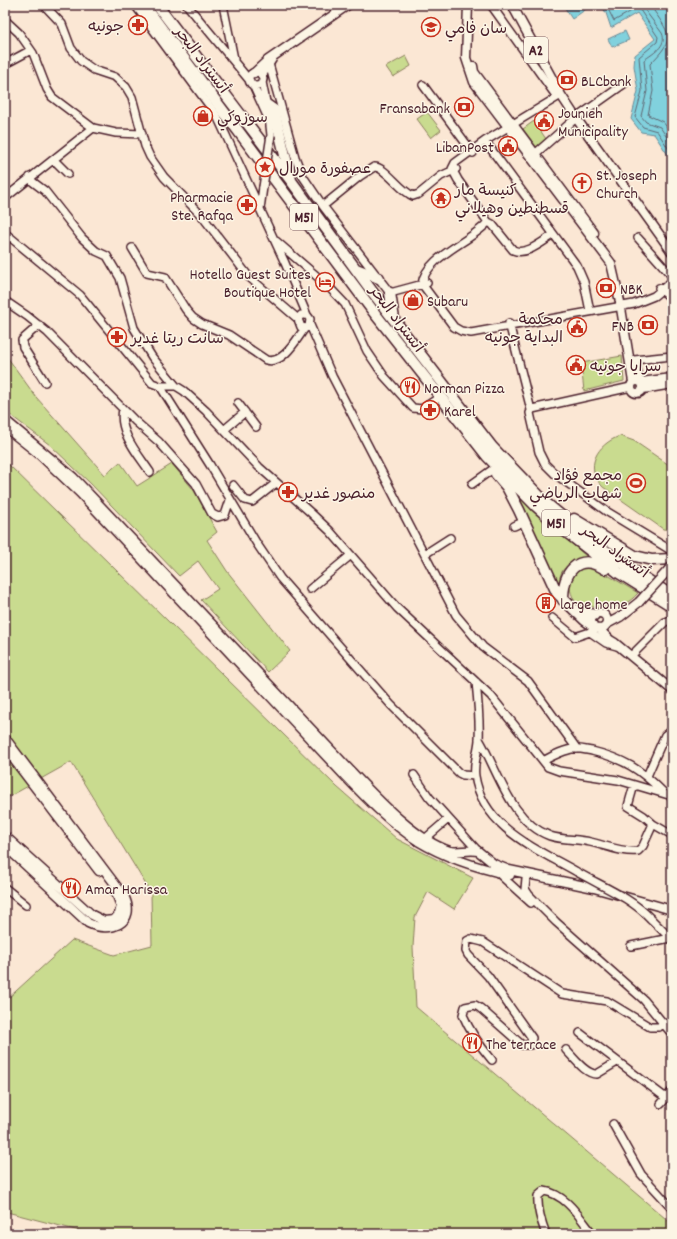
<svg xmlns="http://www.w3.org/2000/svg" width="677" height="1239" viewBox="0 0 677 1239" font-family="Dekko,'Playpen Sans Arabic',sans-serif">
<rect width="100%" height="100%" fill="#fbe7d4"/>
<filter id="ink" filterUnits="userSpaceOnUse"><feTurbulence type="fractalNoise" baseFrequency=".025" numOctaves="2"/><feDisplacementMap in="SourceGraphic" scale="8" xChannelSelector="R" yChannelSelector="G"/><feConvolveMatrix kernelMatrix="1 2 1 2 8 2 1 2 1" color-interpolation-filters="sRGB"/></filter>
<g filter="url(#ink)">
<path fill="#c9db8f" stroke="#8a7d5d" d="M406 56 411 66 393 77 386 67Z
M427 112 441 130 431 138 417 119Z
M534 121 548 142 538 149 523 129Z
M5 354 36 397 105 475 120 462 137 486 172 464 193 489 217 532 207 540 227 571 290 651 268 672 201 600 218 589 198 561 179 576 91 484 50 445 5 411V402L9 391 5 384Z
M622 356 624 381 584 391 581 363Z
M620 436 634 441 672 467V530L663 529 603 487C583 468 597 444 620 436Z
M5 461 337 787 397 839 473 878 454 909 428 892 415 917 413 947 416 1007 672 1224V1234H91L7 1212 5 1207V1001L72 940 114 955 152 945 151 893 71 762 5 799Z
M519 497 587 557C576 558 562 566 560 577 559 582 561 583 558 586L537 536Z
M586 567 601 571 638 593C621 613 598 610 575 602 567 586 566 574 586 567Z"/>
<path fill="#81d1dd" stroke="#6b8a96" d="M563 5H592L572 19Z
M601 5H672V161L654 134 641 132 631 119 638 91 634 66 635 55 655 39 637 13 611 28 606 13Z
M625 31 629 40 612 47 608 39Z"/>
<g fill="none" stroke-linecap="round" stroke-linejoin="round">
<path stroke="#606672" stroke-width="1" d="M606 5 614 21 635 9 640 10 658 37 657 42 639 57 642 91 635 117 643 127 657 131 672 154
M641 5 662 33C668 46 652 54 644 60L647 91 641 116 646 122 660 127 672 145
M650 5C670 35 677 37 650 64L653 91 648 115 663 122 672 134"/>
<g stroke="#4a1f2b" stroke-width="10">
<path id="minor" d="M44 5 62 24 71 48 81 61 94 70 115 77 126 87 132 97 145 146 150 157 164 177 202 216 249 277 298 319 301 327 305 328 309 327 310 319 307 315H301L298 319
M135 5 217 116 285 263 307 315
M187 5 250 81
M223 5 234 59
M491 5 557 97
M5 20 19 33 33 53 47 89 52 97 93 128 116 133 142 134
M268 60 295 157 302 175 323 206 390 293 427 283
M5 64 31 50
M249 79a7 7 0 1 1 14 0a7 7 0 1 1-14 0Z
M262 82 269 117 271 135
M253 85 268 118
M423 85 473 153
M561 95 485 141 455 163 452 169 458 180 488 222C471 242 426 256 422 284L454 327 461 331 471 333 634 304 654 296 672 281
M485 141 577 266 584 282 590 311
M535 154 576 118 624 84
M54 160 68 174
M30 177 33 182 45 191 82 238 96 251 107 256 120 278 134 328 152 357 176 386
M5 198 93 128
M323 206 360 176 374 167C385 166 400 191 413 196L419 194 441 176 456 169
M260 209 263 187
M488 222 492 224 513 250C526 256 542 242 553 235
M5 233 80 295 152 383 160 386H176L184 391 206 411 259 467 311 513 330 531 397 608 491 696 548 767 559 771 618 780 672 796
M638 238 672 276
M276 241 327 285 345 304 367 351 384 376 413 408 422 409 440 397
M132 248 147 273 165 277 186 310 193 318 202 324 229 335 266 360C283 365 296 340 305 328
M659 288 672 299
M5 301 27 316 47 332 135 421 159 442 196 484 212 514 218 517 225 515 230 500
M509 323 531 410
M39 325 22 340 23 347 45 382
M310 325 332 376 456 615 483 647 528 681 577 749
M634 360 672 356
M160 386 210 465 257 544 280 578 391 705 459 773 463 775 475 776
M631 387 532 409 530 413 539 452 545 464 555 474 606 511 672 551
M238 403 256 427
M123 409C118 432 138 454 150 472
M224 430 245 412
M472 484 493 469
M233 485 245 500 252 502 276 483
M514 526 525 521
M425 554 450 538
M310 589 351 555
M552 618 575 637 590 632 606 643 617 646
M631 656 665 622 672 620
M476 682C478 701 480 721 479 740 478 752 473 764 475 776 483 828 537 849 577 872
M479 739C499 772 510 821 550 836 562 840 577 839 590 842 604 845 623 853 638 851L643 846 653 824
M543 761C551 757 559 752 568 750 576 747 585 750 592 751 624 759 640 769 663 792
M414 775 429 797 478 851
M647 776 665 735 672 730
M634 785 628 806 644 816 653 824 672 835
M426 838 448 819
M497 872 531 903
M526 878 525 889 529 895 556 922 644 1000 672 1034
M5 888 26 905
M651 919 672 940
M631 946 670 938
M580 1033 666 1098
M566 1050C574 1058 586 1075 597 1074L617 1062
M492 1060C480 1046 470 1032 463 1015L465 1007 475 1005 480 1008 522 1045H530L532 1038 488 976 468 955 466 951 467 941 471 939 483 942 562 994 607 1001 650 1027H659L664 1023
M661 1104 672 1091
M613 1124 641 1174 672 1208
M546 1234C541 1221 537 1209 538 1196L544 1191C566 1194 580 1218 593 1234"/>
</g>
<g stroke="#4a1f2b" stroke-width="11">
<path id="major" d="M468 5 466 58 474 82 611 263 620 302 633 382
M512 5 561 95 576 118 672 252
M473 66 474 72 594 233
M254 73 268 60 348 5
M262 75 272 59
M636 366 639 381
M631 387a6 6 0 1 1 12 0a6 6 0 1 1-12 0Z
M641 382 672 378
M643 389 672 384
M5 420 73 477 347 767C373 794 414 840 450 851 459 853 468 849 478 851L494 864 509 870 594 888 672 910
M5 427 39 454 80 493 343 774C366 798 390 823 418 841 446 858 478 868 510 875
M591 621a8 8 0 1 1 16 0a8 8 0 1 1-16 0Z
M607 624 620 617 639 602
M599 629 610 640 615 643 672 690
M5 738 124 896C138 923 110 934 88 923L5 846
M5 748 99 871
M5 836 92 915 104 921 114 920 119 914 121 906 116 893"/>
</g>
<g stroke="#4a1f2b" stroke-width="13">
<path id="highway" d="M144 5 376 315 487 456 536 506 560 527 619 573 672 606
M157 5 292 182 374 294 492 447 547 504 588 538 628 567 672 596
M267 105 274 110 291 180
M356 269 379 278
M390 293 394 319
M496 474 507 487 519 510 557 593 585 620 592 625
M574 519 635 556 652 560 672 559
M563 600C563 573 577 551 605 569
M576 611 594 615"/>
</g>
<use href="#minor" stroke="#fcf5e5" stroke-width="7"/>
<use href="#major" stroke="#fcf5e5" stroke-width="8"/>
<use href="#highway" stroke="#fcf5e5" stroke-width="10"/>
<g stroke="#4a1f2b" stroke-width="10" stroke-linecap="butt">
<path id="minor-bridge" d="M263 187 271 135
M577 872C603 887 630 897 651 919"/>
</g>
<g stroke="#4a1f2b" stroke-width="11" stroke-linecap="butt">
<path id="major-bridge" d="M639 602 672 566"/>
</g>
<use href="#minor-bridge" stroke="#fcf5e5" stroke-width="7"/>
<use href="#major-bridge" stroke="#fcf5e5" stroke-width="8"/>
</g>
</g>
<defs>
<g id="pharmacy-ring" transform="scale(1)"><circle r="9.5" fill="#fcf5e5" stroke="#c8321e" stroke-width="1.5"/><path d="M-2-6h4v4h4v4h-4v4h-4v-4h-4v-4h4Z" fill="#c8321e"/></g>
<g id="school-ring" transform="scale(1)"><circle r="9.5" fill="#fcf5e5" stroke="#c8321e" stroke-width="1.5"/><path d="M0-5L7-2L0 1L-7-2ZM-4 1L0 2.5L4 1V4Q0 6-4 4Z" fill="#c8321e"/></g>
<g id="bank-ring" transform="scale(1)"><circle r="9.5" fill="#fcf5e5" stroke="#c8321e" stroke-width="1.5"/><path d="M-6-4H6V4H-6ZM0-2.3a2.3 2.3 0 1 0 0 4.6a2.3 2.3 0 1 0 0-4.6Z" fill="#c8321e"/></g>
<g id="shop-ring" transform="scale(1)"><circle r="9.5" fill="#fcf5e5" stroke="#c8321e" stroke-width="1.5"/><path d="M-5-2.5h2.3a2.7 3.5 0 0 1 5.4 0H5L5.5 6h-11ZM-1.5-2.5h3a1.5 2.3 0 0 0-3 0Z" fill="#c8321e"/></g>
<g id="civic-ring" transform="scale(1)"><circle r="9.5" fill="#fcf5e5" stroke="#c8321e" stroke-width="1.5"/><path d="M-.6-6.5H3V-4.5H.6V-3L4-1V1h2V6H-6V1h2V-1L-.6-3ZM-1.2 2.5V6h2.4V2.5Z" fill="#c8321e"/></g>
<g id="sight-ring" transform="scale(1)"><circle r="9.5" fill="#fcf5e5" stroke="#c8321e" stroke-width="1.5"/><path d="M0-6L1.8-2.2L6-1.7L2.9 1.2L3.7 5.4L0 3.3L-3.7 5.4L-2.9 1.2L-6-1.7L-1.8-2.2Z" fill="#c8321e"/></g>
<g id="church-ring" transform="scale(1)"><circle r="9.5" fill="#fcf5e5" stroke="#c8321e" stroke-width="1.5"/><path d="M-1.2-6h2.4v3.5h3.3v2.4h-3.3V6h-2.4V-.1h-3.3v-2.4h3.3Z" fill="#c8321e"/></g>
<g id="temple-ring" transform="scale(1)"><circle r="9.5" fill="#fcf5e5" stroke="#c8321e" stroke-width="1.5"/><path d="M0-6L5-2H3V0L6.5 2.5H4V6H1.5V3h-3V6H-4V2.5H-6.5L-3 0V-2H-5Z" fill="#c8321e"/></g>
<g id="hotel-ring" transform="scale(1)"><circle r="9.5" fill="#fcf5e5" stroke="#c8321e" stroke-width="1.5"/><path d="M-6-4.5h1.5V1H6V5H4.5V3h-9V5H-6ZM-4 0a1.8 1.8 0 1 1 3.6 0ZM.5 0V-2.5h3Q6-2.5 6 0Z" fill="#c8321e"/></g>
<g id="restaurant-ring" transform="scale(1)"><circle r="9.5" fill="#fcf5e5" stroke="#c8321e" stroke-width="1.5"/><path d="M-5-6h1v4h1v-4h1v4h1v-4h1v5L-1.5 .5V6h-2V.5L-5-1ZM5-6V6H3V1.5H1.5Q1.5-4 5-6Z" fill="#c8321e"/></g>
<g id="stadium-ring" transform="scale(1)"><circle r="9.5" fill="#fcf5e5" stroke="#c8321e" stroke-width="1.5"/><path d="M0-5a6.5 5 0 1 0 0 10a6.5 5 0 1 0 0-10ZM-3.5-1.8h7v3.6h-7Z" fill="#c8321e"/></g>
<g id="building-ring" transform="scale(1)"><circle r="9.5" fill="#fcf5e5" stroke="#c8321e" stroke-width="1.5"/><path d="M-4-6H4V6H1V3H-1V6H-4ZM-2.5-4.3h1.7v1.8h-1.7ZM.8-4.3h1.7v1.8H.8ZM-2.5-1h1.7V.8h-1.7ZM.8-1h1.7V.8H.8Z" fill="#c8321e"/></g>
</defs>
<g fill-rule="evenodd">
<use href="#pharmacy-ring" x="138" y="25"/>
<use href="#school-ring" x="431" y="27"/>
<use href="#bank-ring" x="567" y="80"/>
<use href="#bank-ring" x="464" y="107"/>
<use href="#shop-ring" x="203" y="116"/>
<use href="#civic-ring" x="544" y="121"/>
<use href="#civic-ring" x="508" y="146"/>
<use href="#sight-ring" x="265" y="167"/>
<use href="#church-ring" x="582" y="183"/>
<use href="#temple-ring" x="441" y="198"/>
<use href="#pharmacy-ring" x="247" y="205"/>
<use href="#hotel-ring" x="325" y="282"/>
<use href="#bank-ring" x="606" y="288"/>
<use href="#shop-ring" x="413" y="300"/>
<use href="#bank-ring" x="648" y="325"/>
<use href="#civic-ring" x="577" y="327"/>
<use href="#pharmacy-ring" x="117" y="337"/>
<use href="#civic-ring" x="576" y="365"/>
<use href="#restaurant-ring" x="410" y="387"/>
<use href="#pharmacy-ring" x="430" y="410"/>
<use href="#stadium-ring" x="636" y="483"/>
<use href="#pharmacy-ring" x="288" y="492"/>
<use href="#building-ring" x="546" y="603"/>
<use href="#restaurant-ring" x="71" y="888"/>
<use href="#restaurant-ring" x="472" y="1043"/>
</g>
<g text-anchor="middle" stroke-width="3" stroke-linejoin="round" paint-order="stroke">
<g fill="#fcf5e5" stroke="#7f5f63" stroke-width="1">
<rect x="524" y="37" width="24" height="26" rx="3"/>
<rect x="290" y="204" width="28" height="26" rx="3"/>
<rect x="542" y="510" width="28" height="26" rx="3"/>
</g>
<g font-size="15" font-weight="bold" fill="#4a1f2b">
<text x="536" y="55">A2</text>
<text x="304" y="222">M51</text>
<text x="556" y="528">M51</text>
</g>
<g font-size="16" fill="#4a1f2b" stroke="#fcf5e5" text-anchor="start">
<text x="124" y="31" text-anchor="end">جونيه</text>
<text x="445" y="33">سان فامي</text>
<text x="581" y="86">BLCbank</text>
<text x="450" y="113" text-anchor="end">Fransabank</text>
<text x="558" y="118">Jounieh<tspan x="558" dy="18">Municipality</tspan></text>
<text x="217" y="122">سوزوكي</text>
<text x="494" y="152" text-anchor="end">LibanPost</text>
<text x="279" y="173">عصفورة مورال</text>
<text x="596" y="180">St. Joseph<tspan x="596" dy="18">Church</tspan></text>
<text x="455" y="195">كنيسة مار<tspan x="455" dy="18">قسطنطين وهيلاني</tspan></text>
<text x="233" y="202" text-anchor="end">Pharmacie<tspan x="233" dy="18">Ste. Rafqa</tspan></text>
<text x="311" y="279" text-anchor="end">Hotello Guest Suites<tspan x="311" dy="18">Boutique Hotel</tspan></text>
<text x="620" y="294">NBK</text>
<text x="427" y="306">Subaru</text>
<text x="563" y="324" text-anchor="end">محكمة<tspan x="563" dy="18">البداية جونيه</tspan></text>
<text x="634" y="331" text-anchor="end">FNB</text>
<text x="131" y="343">سانت ريتا غدير</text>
<text x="590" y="371">سرايا جونيه</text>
<text x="424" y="393">Norman Pizza</text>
<text x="444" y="416">Karel</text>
<text x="622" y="480" text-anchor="end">مجمع فؤاد<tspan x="622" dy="18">شهاب الرياضي</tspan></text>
<text x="302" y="498">منصور غدير</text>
<text x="560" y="609">large home</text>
<text x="85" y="894">Amar Harissa</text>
<text x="486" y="1049">The terrace</text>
</g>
<g font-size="16" fill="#4a1f2b" stroke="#fcf5e5">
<text transform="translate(203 59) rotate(53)" y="6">أتستراد البحر</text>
<text transform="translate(398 318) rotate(53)" y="6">أتستراد البحر</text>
<text transform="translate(616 550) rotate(36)" y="6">أتستراد البحر</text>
</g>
</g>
<rect width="677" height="1239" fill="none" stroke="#fcf5e5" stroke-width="20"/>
<rect x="10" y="10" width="657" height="1219" fill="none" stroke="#4a1f2b" stroke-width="1.5" filter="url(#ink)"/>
</svg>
